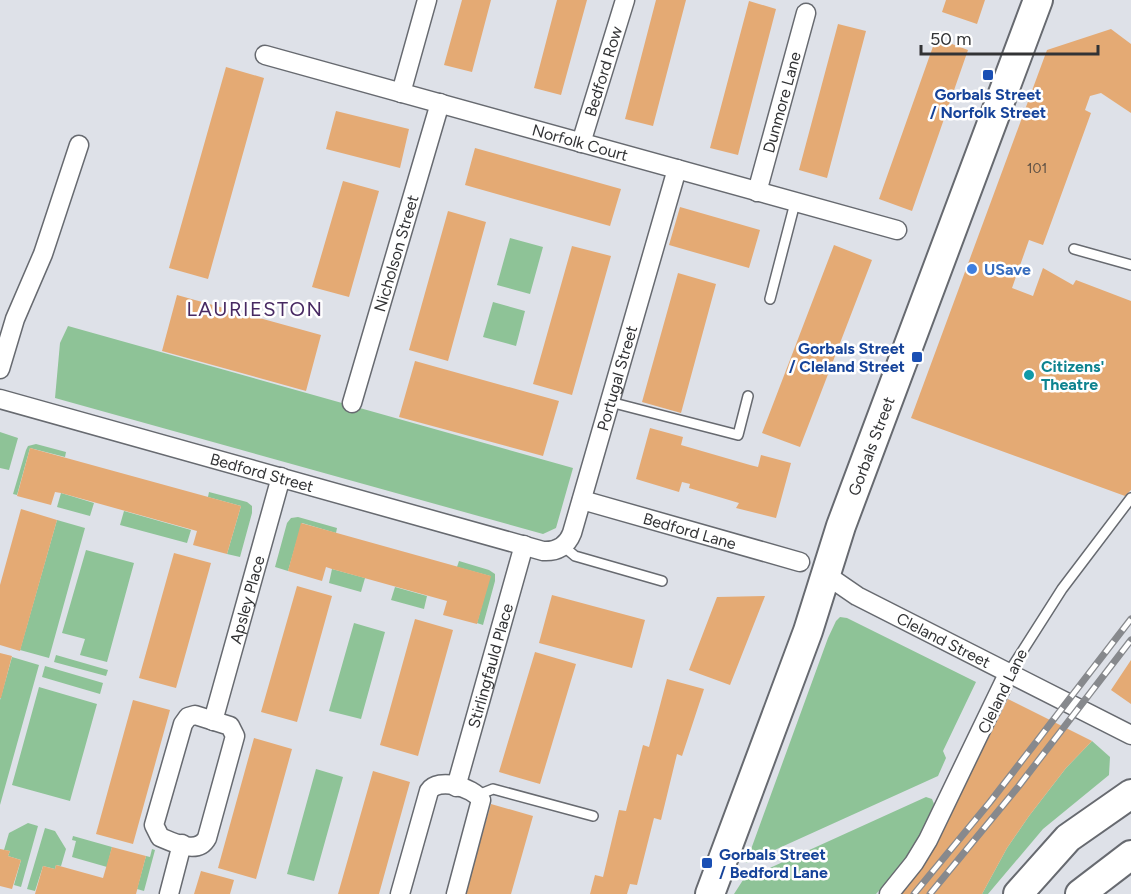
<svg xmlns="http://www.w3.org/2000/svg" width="1131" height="894" viewBox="0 0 1131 894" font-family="Figtree,sans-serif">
<rect width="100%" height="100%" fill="#dee1e8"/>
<path fill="#8ec397" d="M510 238 543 247 530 294 497 285Z
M493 302 525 311 516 346 483 337Z
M68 326 573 468 556 528 543 534 55 398 60 343Z
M0 432 18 438 9 470 0 468Z
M36 444 66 452 65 457 30 448 17 495 13 494 26 450 28 446Z
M209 492 247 502 252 506V513L240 557 227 554 241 506 208 497Z
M61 493 94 503 90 516 57 507Z
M124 511 191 530 187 543 120 525Z
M298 517 337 528 336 533 302 523 288 571 275 567 287 523 291 518Z
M57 520 85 528 49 658 20 650Z
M86 550 134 563 107 662 80 655 85 639 62 633Z
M459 561 489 570 495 574V581L483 625 477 623 490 576 457 567Z
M332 569 365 578 361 592 329 583Z
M395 587 427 596 424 609 391 600Z
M840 617 847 618 976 682 943 751 946 758 938 776 746 863 828 638 836 621Z
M354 623 385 632 361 719 329 711Z
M56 655 108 670 106 676 54 662Z
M12 657 39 665 0 805V700Z
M45 666 103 683 100 694 42 677Z
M39 687 97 704 70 801 12 785Z
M1092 741 1110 757 1109 775 1043 829 988 894H982L1007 848 1029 816 1066 768Z
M316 769 343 777 314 881 287 874Z
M926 797 932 799 934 804 910 857 876 894H734L743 880Z
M28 823 38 826 21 887 14 885 21 860 8 856 10 851 4 850 9 833Z
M45 828 55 831 66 849 61 866 56 865 55 869 43 866 35 891 27 889Z
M73 836 112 847 107 867 72 857 76 841 72 840Z
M152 849 155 850 144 891 137 889 146 856 150 857Z"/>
<path fill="#e4aa74" d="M462 0H491L472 72 444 65Z
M557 0H587L561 95 534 88Z
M656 0H686L653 126 625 119Z
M946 0H985L977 24 942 12Z
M749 1 776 9 738 155 710 148Z
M838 24 866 31 827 178 799 170Z
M1111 29 1131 44V113L1101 93 1090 96 1085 110 1091 113 1043 245 1029 240 1012 288 1033 296 1043 268 1073 285 1076 280 1131 301V490L1125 496 911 418 1047 50Z
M936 38 968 50 912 211 879 199Z
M226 67 264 78 208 279 169 268Z
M336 111 409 129 400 168 326 149Z
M475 148 621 189 610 226 465 185Z
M343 181 379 191 349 297 312 287Z
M680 207 760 230 749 268 669 245Z
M448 211 486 222 448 361 409 350Z
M834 245 872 260 800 447 762 433Z
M572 246 611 256 572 395 533 384Z
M678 273 716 284 681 413 642 402Z
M177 295 321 335 306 391 162 351Z
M415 361 559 401 543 456 399 417Z
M650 428 683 437 681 445 750 465 758 467 761 455 791 463 776 518 736 508 739 503 689 488 690 484 682 482 679 492 636 479Z
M30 448 241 506 227 554 193 545 197 531 61 493 55 492 51 505 17 496Z
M21 509 57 520 20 651 0 645V585Z
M301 523 491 576 477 624 443 615 447 601 332 569 326 567 322 581 288 571Z
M174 553 211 563 176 688 139 678Z
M297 586 332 596 297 722 261 712Z
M552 595 645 620 632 668 539 643Z
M765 596 730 685 689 670 717 597Z
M415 619 453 630 418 756 380 745Z
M535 652 576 664 540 784 499 772Z
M0 653 12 656 1 698H0Z
M1131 660V704L1111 690Z
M667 679 704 689 682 756 677 754 661 820 654 818 637 885 630 884 627 894H590L595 875 603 877 619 810 626 811 643 745 649 747Z
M1008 699 1092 741 1066 768 1029 816 1007 848 982 894H898L904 886 907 888 936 842Z
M133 700 170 710 133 844 96 834Z
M254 738 292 749 256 879 218 868Z
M373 771 410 782 379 894H338Z
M491 804 533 816 511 894H465Z
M112 847 146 856 136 894H35L43 866 55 869 56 865 103 878Z
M0 849 10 851 8 856 21 860 12 889 0 886Z
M201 871 234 880 230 894H194Z"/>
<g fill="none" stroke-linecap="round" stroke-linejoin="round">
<g stroke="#676a70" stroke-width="12">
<path id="lane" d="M1074 249 1131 265
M770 299 795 203
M610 402 738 435 748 396
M563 546 575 556 662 581
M1009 672 1062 589 1131 498
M478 795 493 789 593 816"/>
</g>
<g stroke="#676a70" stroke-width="21">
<g id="street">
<path id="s1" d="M265 55 897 230"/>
<path d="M401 93 427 0"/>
<path id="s2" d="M581 143 625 0"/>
<path id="s3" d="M757 192 806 13"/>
<path d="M0 369 15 319 43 254 79 145"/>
<path id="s4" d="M0 399 543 551C557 552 567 546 572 533L677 169"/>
<path id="s5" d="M352 403 440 103"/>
<path id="s6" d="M582 500 800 562"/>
<path id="s7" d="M825 574 857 596 1131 735"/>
<path d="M195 715 230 726 235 736 207 838C198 855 174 843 160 837L154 825 183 724 188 717Z"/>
<path id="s8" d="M213 721 281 477"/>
<path id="s9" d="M456 787 524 545"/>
<path d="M169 894 182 844"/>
<path d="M400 894 429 791C438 777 473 787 481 800L456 894"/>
<path d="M889 894 914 863 928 840 1009 672"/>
</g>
</g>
<g stroke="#676a70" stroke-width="32">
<g id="primary">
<path id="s10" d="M710 894 808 631 841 526 1038 0"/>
<path d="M1018 894 1068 838 1131 794"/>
<path d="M1080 894 1131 855"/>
</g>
</g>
<use href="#lane" stroke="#fff" stroke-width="9"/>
<use href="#street" stroke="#fff" stroke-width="18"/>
<use href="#primary" stroke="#fff" stroke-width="28"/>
<g stroke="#87898d" stroke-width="7">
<path id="rail" d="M914 894 990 802 1131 619
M930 894 1018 787 1131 640"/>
</g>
<use href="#rail" stroke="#fff" stroke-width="4.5" stroke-dasharray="14" stroke-linecap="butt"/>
</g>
<g fill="#1a4fb4" stroke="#fff" stroke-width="2">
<rect x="982" y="69" width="12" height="12" rx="3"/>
<rect x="911" y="351" width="12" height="12" rx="3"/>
<rect x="701" y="857" width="12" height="12" rx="3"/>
</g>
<circle fill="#3f7fe0" stroke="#fff" stroke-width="2" cx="972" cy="269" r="6"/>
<circle fill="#0f9aa8" stroke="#fff" stroke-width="2" cx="1029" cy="375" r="6"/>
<g text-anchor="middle" stroke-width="5" stroke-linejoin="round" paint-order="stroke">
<g font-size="14" fill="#5e5145">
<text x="1037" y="173">101</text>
</g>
<g font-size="16" fill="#323335" stroke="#fff">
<text dy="6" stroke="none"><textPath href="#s2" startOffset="75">Bedford Row</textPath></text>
<text dy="6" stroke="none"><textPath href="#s3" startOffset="93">Dunmore Lane</textPath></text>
<text dy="6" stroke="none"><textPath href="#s1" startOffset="327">Norfolk Court</textPath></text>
<text dy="6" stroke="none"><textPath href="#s5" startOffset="156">Nicholson Street</textPath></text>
<text dy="6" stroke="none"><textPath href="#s4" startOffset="762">Portugal Street</textPath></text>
<text dy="6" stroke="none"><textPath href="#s10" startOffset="476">Gorbals Street</textPath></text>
<text dy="6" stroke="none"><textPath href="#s4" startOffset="272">Bedford Street</textPath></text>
<text dy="6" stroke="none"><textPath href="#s6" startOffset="112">Bedford Lane</textPath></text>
<text dy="6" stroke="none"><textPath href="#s8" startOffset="126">Apsley Place</textPath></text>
<text dy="6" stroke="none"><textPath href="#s7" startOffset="136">Cleland Street</textPath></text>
<text dy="6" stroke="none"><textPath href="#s9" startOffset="126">Stirlingfauld Place</textPath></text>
<text transform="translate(1002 691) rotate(-64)" y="6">Cleland Lane</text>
</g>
<g font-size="16" font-weight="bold" fill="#164399" stroke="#fff">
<text x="988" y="100">Gorbals Street<tspan x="988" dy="18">/ Norfolk Street</tspan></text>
<text x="905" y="354" text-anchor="end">Gorbals Street<tspan x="905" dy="18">/ Cleland Street</tspan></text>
<text x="719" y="860" text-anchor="start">Gorbals Street<tspan x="719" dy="18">/ Bedford Lane</tspan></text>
</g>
<g font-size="16" font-weight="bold" fill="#366cbe" stroke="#fff" text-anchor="start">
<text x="984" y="275">USave</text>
</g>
<g font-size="16" font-weight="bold" fill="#0d838f" stroke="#fff" text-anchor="start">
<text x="1041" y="372">Citizens'<tspan x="1041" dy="18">Theatre</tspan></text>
</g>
<g font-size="20" letter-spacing="1.5" fill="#472962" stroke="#fff">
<text x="255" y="316">LAURIESTON</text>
</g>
</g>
<path d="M921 45v9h177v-9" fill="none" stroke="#323335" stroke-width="3"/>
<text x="930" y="45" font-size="18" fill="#323335" stroke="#ffffff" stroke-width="4.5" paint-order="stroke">50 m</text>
</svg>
